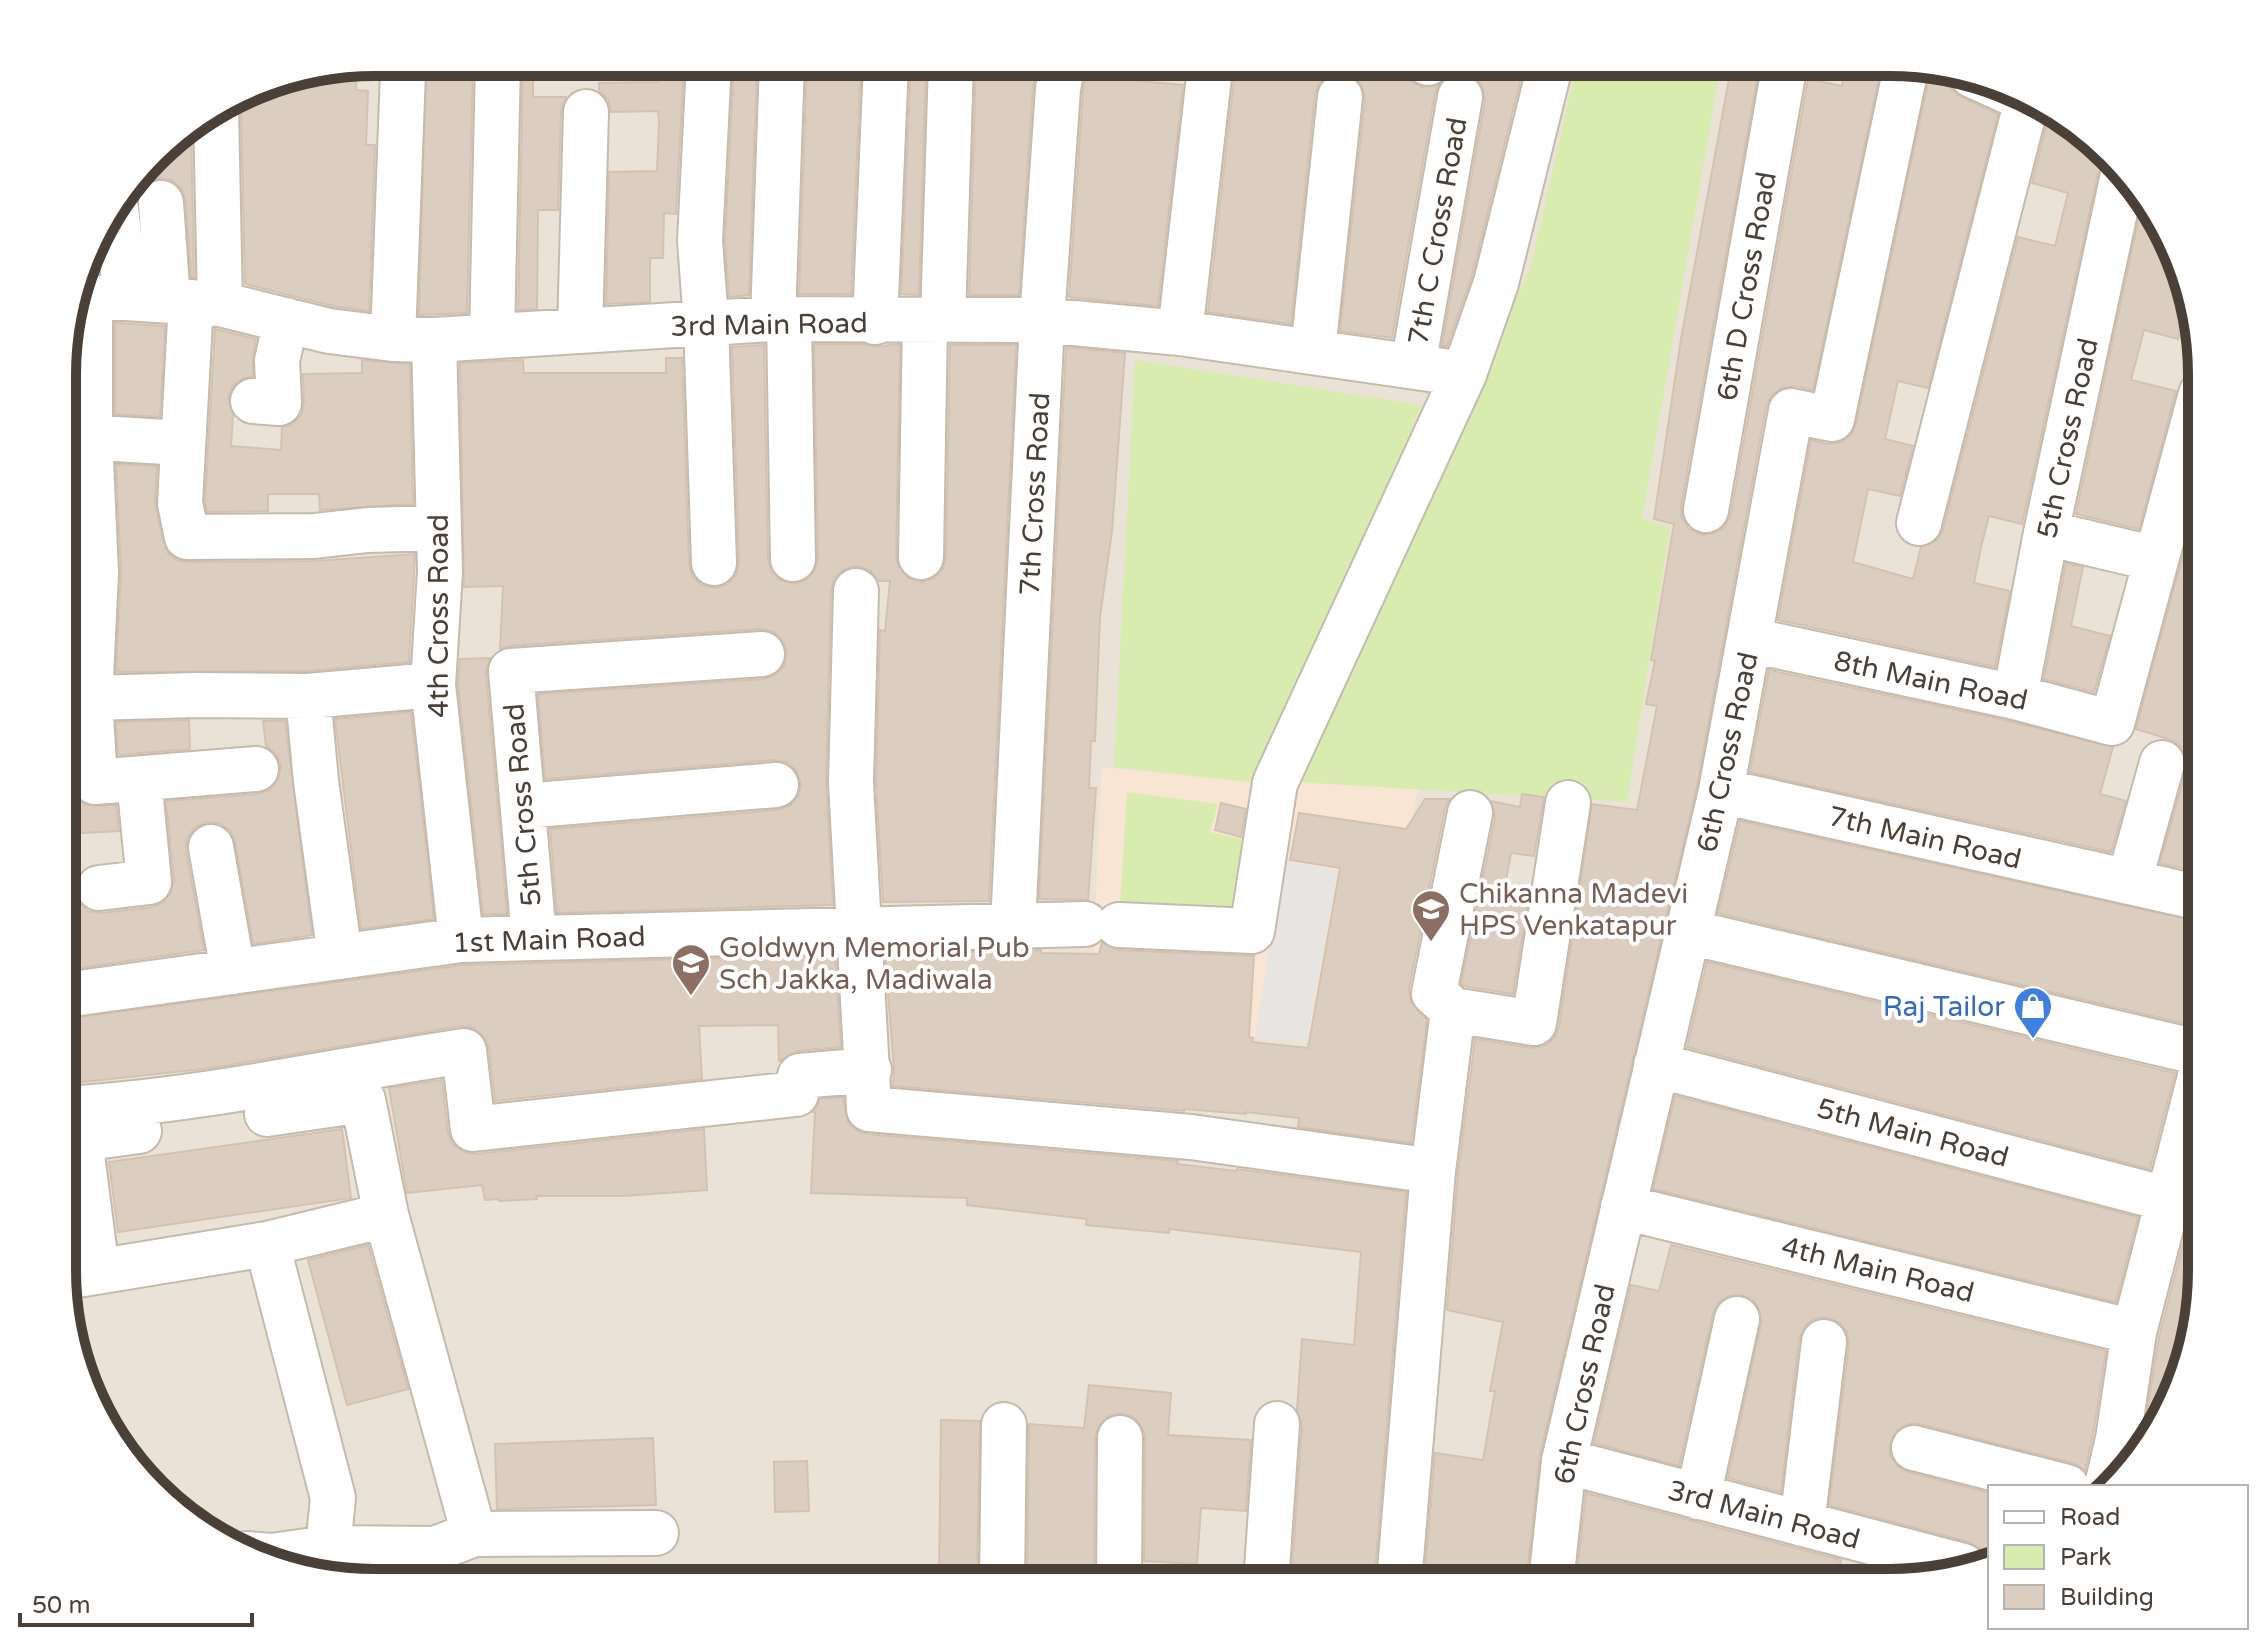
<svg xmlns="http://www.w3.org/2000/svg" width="2264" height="1645" viewBox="0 0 2264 1645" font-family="'Varela Round',sans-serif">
<rect width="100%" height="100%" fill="#f6f1ea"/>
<path fill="#eae2d7" d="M375 62 1909 63 1990 79 2080 127 2170 236 2201 355V1290L2185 1371 2137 1461 2105 1487H1990V1560L1890 1583 355 1582 255 1559 184 1518 104 1426 65 1311V334L94 236 168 140 255 86Z"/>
<path fill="#f8e5d4" d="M1101 767 1259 783 1296 782 1418 789 1367 1048 1309 1039 1305 1042 1091 1024Z"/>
<path fill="#d9ecb0" d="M1577 63H1721L1642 519 1670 527 1627 802 1296 782 1531 266Z
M1135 360 1422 405 1259 783 1114 767Z
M1127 792 1218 804 1210 832 1246 840 1233 924 1119 921Z"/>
<path fill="#e7e4e1" d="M1283 860 1338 870 1307 1040 1305 1042 1255 1038Z"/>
<path fill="#dbcec1" stroke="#d4c2b1" stroke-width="2" d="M458 62H473L467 313 419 315 426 65 458 66Z
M523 62H533V97H566L561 111 558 210H538L537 309 518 310Z
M658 62H684L676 214 664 213 663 258H650V302L606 304 609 172 657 171 659 123 658 111 611 112 608 99 599 91V83L658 82Z
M734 62H757L749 295 729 297 725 241Z
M807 62H861L851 294H799Z
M911 62H926L919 295 901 294Z
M976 62H1038L1033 87 1019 295H969Z
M1087 62H1097V70L1139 73 1138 81 1183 85 1158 306 1069 297 1083 92Z
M1258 62H1404V70L1411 81 1422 87 1439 85 1435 93 1392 338 1340 331 1365 100 1362 86 1354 76 1343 72 1329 75 1319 83 1315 94 1291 324 1208 312 1234 80 1232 66 1257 69Z
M1453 62H1525L1472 276 1447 346H1442L1485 101 1483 88 1475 77 1464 72 1450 75Z
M1732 63H1760L1681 506 1682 518 1689 529 1702 535 1715 533 1725 527 1731 514 1808 79 1842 86 1846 63H1882L1813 390 1796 386 1782 388 1772 395 1766 406 1697 786 1540 1455 1526 1583H1424L1435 1453 1483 1460 1495 1391H1490L1503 1322 1447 1310 1458 1174 1475 1039 1531 1048 1544 1046 1554 1038 1559 1027 1592 804 1637 810 1657 706 1646 704 1655 661 1651 660 1674 524 1654 519 1681 339Z
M357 65 356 90 368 91 366 145H375L369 311 333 306 245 284 241 109 237 97 255 86Z
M1931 68 1947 75 1951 89 1961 97 1998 114 1928 388 1898 381 1885 439 1913 446 1900 496 1868 489 1853 562 1913 579 1921 547 1936 541 1943 530 2018 237 2055 246 2068 193 2032 183 2047 123 2082 132 2081 136 2093 142 2107 160 2098 174 2022 524 1989 516 1981 547 1974 583 2010 591 1995 667 1778 620 1811 440 1827 444 1841 442 1851 435 1856 424Z
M191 125 194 277H191L186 201 181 188 171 180 160 178 146 183 138 197 131 189 167 141Z
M2142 203 2170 236 2188 305 2178 339 2144 330 2131 380 2176 391 2139 529 2076 514Z
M94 237 98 273H83L84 272Z
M115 323 165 326 160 417 115 414Z
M215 329 256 339 253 356V376L242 379 233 386 228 398 233 415 231 446 281 450 282 427 291 425 301 415 304 402 303 374 362 373V360L410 364 413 504 320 510 319 494H268V511L207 512 205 501Z
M814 344H865L875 347 900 344 896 557 899 568 908 578 921 582 934 578 942 570 946 557 950 345H1016L989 901 883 902 876 783 880 630 885 631 890 581H878L870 570 856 566 845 569 835 577 831 590 826 782 833 905 557 913 550 829 778 810 791 805 798 796 801 784 796 770 786 762 774 760 545 779 538 694 764 679 775 675 784 666 787 652 783 641 774 632 760 629 509 646 500 649 503 586 464 587 460 363 523 360 524 373H666V358H682L689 564 692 576 702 585 716 588 728 584 736 575 739 562 732 347 764 345 768 559 771 571 780 580 794 584 806 580 814 572 818 559Z
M1066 347 1125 353 1112 531 1100 617 1095 741H1091L1089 788H1096L1088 900 1039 899Z
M65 461 71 573 65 697 70 783 75 796 85 805H116L119 831 65 834Z
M116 464 157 466 155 502 163 542 168 553 177 560 187 562 314 561 415 554 409 662 307 671 116 672 121 572Z
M2201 488V872L2160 863 2186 770V756L2179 745 2169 739 2136 729Z
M2066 563 2083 567 2071 626 2110 636 2094 692 2044 679Z
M490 658 486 673 507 914H483L458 684 460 659Z
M1769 670 2009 721 2113 747 2100 794 2126 801 2111 852 1750 772Z
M411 712 434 919 361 929 335 719Z
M189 720 190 749 118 755 116 722Z
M263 721H285L312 935 253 944 235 842 230 830 219 823 207 822 194 828 187 839 186 851 204 950 65 970V899L76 896 80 904 88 911 102 913 153 907 163 902 171 893 174 880 166 801 258 794 270 790 278 780 281 766 276 754 266 746Z
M1522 794 1544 797 1534 856 1511 853 1502 902 1527 907 1513 994 1464 986 1461 984 1495 818 1491 801 1520 807Z
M1425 799H1450L1445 808 1409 988 1411 1002 1427 1020 1411 1143 1298 1127 1299 1118 1246 1112V1114L1184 1109V1111L893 1086 894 1069 885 954 1041 950V953L1099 954 1102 942 1118 950 1254 956 1249 1037 1253 1038 1252 1042 1308 1048 1340 868 1290 860 1299 813 1406 829Z
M1221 803 1246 809 1241 837 1215 830Z
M1740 821 2201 922V1018L2193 1016 2191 1025 1718 913Z
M835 955 841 1047 798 1051 779 1061 778 1025 699 1026 702 1079 495 1101 489 1048 484 1037 474 1028 460 1026 212 1068 65 1084V1019L463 965Z
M1707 962 2175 1073 2150 1169 1687 1047Z
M442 1080 448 1133 453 1144 464 1152 476 1154 704 1129 707 1190 623 1196H536L537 1199 499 1201V1199L485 1200 482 1185 407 1193 389 1088Z
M1675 1096 2138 1217 2116 1302 1653 1189Z
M843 1097 848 1122 856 1130 867 1134 1178 1161 1177 1164 1236 1171 1237 1169 1406 1192 1374 1583H1291L1302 1426 1297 1410 1302 1339 1354 1345 1361 1252 1169 1229V1233L1086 1225 1087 1219 967 1205V1198L811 1193 815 1112H813L820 1099Z
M342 1129 351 1198 118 1232 109 1162Z
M2187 1229 2201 1230V1290L2185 1371 2140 1456 2159 1337Z
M368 1245 408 1389 347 1405 308 1260Z
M1671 1245 2106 1351 2093 1434 2085 1470 2073 1463 1920 1424H1908L1897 1430 1890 1443V1455L1897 1466 1908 1472 1990 1493V1560H1987L1981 1549 1969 1542 1829 1505 1849 1344 1847 1332 1840 1323 1826 1317 1814 1319 1805 1326 1799 1339 1781 1492 1728 1478 1761 1324 1760 1311 1754 1301 1742 1295 1729 1296 1718 1303 1713 1313 1679 1466 1594 1443 1631 1285 1659 1291Z
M1089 1385 1171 1393 1168 1435 1251 1440 1246 1511 1201 1508 1197 1564 1144 1561 1145 1437 1142 1426 1133 1417 1119 1413 1107 1417 1099 1425 1095 1437 1094 1583H1027L1029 1424 1084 1428Z
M941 1420 980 1421 977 1583 939 1582Z
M653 1438 656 1505 497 1509 495 1444Z
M807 1461 809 1511 775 1512 774 1462Z
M1586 1493 1841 1560 1837 1583H1576Z"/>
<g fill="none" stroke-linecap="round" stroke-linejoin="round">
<g stroke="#c5baae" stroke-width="48">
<path id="minor" d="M709 62 700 241 706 322 714 563
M1428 63 1429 62
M216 110 220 304
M161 203 168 300
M116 208 126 298
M75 298H126L220 304 329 331 393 339 434 340 773 319 1042 320 1180 333 1464 374
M90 299V437L96 573 90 698 95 782 256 769
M191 302 180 503 187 537 314 536 368 530 437 528
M773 319 782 62
M789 319 793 559
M943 320 951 62
M875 322 886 62
M580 331 586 112
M1180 333 1209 77
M492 335 498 62
M393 339 403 72
M434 340 440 571 433 685 461 940
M1313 351 1340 97
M1413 366 1460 97
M253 401 279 403 277 361 286 320
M65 436 183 443
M1706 510 1785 63
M1919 523 2027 100 1972 75
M2046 533 2156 559
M921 557 925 321
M856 591 851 783 869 1109 1191 1137 1433 1171 1399 1583
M1750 640 2015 697 2112 723 2201 394
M308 696 316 781 340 957
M2015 697 2046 533 2122 179
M90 698 196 695 308 696 433 685
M1721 791 2201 898
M523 806 776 785
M211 847 233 972
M2129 882 2162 763
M99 888 149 882 139 779
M1119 925 1252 931 1275 783 1464 374 1496 283 1551 62
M1013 926 1042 320 1058 89 1063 62
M1689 932 2201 1053
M534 938 511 671 762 654
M65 995 461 940 1085 924
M1453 1010 1534 1023 1568 803
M1656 1065 2170 1200 2201 1206
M65 1109C200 1101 331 1071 464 1051L473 1129 796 1094 800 1076 869 1070
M267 1114 363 1100 386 1215
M1433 1171 1453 1010 1434 993 1470 813
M1623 1207 2134 1332
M267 1244 386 1215 474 1534
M97 1272 80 1139 139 1131
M65 1277 267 1244 333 1498 328 1548
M1914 1448 2067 1487
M1564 1461 1963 1566
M2107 1486 2118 1439 2134 1332 2201 1073
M1698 1497 1737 1319
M1802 1524 1824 1342
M247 1554 272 1556 328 1548 435 1549 474 1534 656 1533
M1002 1583 1004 1425
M1119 1583 1120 1438
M1266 1583 1277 1424
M1551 1583 1564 1461 1721 791 1791 411 1832 419 1907 63"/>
</g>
<use href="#minor" stroke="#fff" stroke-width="44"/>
</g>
<defs>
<g id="school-pin" transform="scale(2)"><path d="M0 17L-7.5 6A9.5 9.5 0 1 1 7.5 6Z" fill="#8d6e63" stroke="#fff"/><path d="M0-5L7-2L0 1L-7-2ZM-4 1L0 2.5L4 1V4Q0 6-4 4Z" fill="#fff"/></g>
<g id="shop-pin" transform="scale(2)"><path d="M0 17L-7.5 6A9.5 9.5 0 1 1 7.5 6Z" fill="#3f7fe0" stroke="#fff"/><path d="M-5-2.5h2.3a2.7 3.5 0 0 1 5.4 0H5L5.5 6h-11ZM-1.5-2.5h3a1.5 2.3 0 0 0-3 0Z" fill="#fff"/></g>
</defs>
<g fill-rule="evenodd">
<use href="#school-pin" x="1431" y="909"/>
<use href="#school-pin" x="691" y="963"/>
<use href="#shop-pin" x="2033" y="1006"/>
</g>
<g text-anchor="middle" stroke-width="8" stroke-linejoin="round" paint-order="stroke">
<g font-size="28" fill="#4b4037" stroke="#fff">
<text transform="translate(1437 231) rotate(-80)" y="10">7th C Cross Road</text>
<text transform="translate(1746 286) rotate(-80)" y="10">6th D Cross Road</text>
<text transform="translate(769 324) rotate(-1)" y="10">3rd Main Road</text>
<text transform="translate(2067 438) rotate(-78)" y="10">5th Cross Road</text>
<text transform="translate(1034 494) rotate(-87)" y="10">7th Cross Road</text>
<text transform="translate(438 616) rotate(-90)" y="10">4th Cross Road</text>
<text transform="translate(1931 680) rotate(12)" y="10">8th Main Road</text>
<text transform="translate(1727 752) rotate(-78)" y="10">6th Cross Road</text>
<text transform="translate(522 805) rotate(-95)" y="10">5th Cross Road</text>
<text transform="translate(1925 837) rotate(13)" y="10">7th Main Road</text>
<text transform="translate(549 939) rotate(-2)" y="10">1st Main Road</text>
<text transform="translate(1913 1132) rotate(15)" y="10">5th Main Road</text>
<text transform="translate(1878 1269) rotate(14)" y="10">4th Main Road</text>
<text transform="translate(1584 1384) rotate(-78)" y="10">6th Cross Road</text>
<text transform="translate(1764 1514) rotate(15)" y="10">3rd Main Road</text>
</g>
<g font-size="28" fill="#785e54" stroke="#fff" text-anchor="start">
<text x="1459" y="903">Chikanna Madevi<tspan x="1459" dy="32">HPS Venkatapur</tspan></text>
<text x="719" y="957">Goldwyn Memorial Pub<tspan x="719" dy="32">Sch Jakka, Madiwala</tspan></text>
</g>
<g font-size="28" fill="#366cbe" stroke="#fff" text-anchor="end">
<text x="2005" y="1016">Raj Tailor</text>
</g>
</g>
<path d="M0 0H2264V1645H0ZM375 76H1889A299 299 0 0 1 2188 375V1270A299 299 0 0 1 1889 1569H375A299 299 0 0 1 76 1270V375A299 299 0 0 1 375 76Z" fill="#fff" fill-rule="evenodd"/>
<path fill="none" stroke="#4b4037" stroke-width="10" d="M375 76H1889A299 299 0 0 1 2188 375V1270A299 299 0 0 1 1889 1569H375A299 299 0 0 1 76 1270V375A299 299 0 0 1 375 76Z"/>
<rect x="1988" y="1485" width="260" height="144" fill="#ffffff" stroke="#b7b3af" stroke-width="2"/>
<rect x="2004" y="1511" width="40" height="12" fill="#ffffff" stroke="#b7b3af" stroke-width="2"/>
<text x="2060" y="1525" font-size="24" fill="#4b4037">Road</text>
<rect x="2004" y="1545" width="40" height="24" fill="#d9ecb0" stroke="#b7b3af" stroke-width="2"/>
<text x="2060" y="1565" font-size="24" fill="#4b4037">Park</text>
<rect x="2004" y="1585" width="40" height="24" fill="#dbcec1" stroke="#b7b3af" stroke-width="2"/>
<text x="2060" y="1605" font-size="24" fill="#4b4037">Building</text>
<path d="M20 1613v12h232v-12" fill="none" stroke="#4b4037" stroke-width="4"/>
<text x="32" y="1613" font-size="24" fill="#4b4037" stroke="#ffffff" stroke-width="6" paint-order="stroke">50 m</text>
</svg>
